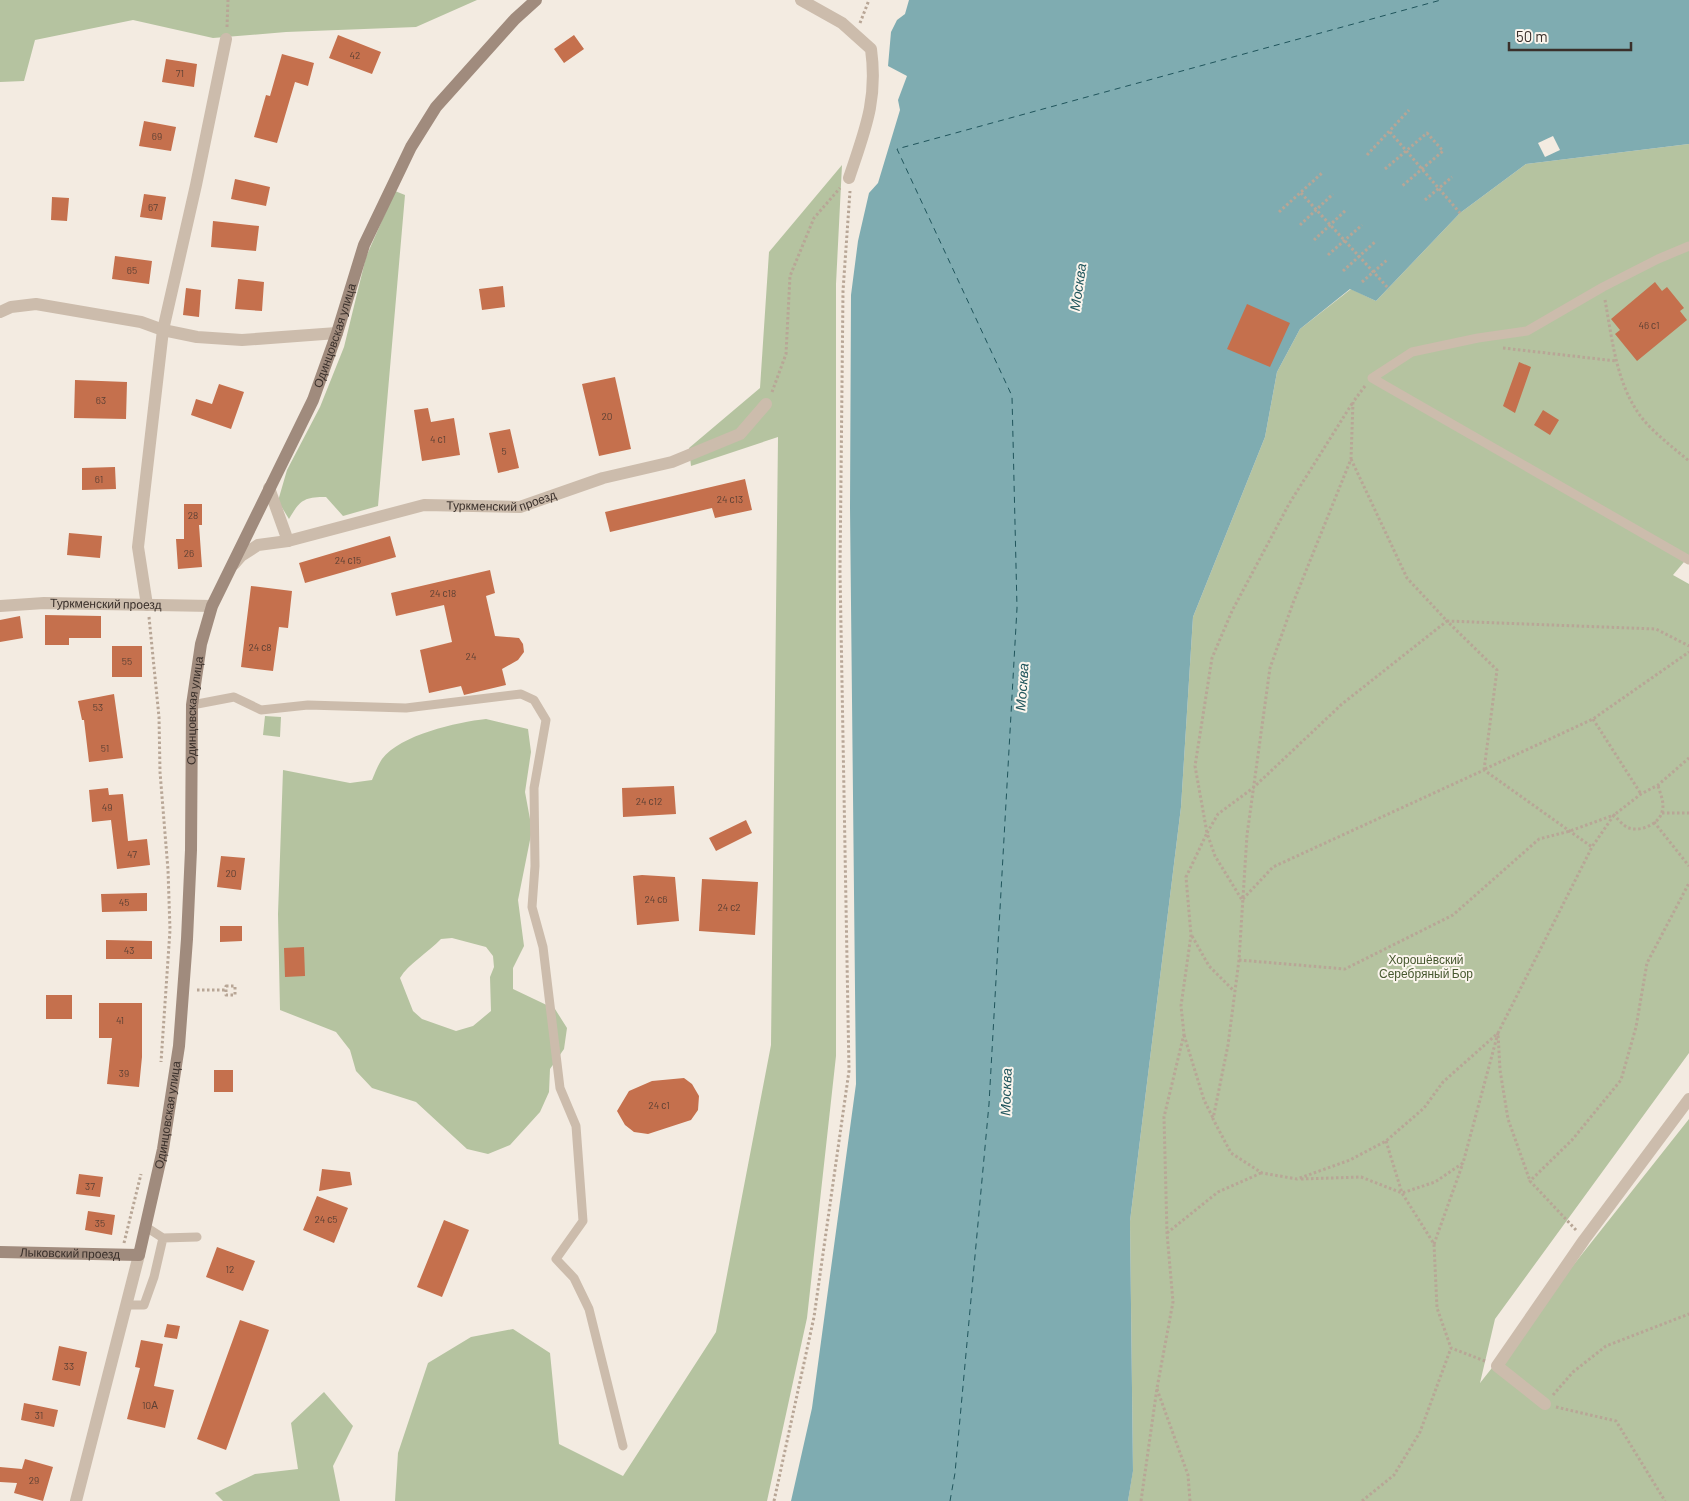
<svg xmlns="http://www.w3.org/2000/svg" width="1689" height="1501" viewBox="0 0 1689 1501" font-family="Barlow,sans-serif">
<rect width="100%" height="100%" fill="#f3ebe1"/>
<path fill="#b5c3a0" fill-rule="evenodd" d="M0 0H477L416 27 286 32 213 38 133 20 35 40 24 81 0 82Z
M1689 144V556L1673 575 1689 584V1053L1495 1319 1480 1383 1689 1119V1501H1128L1133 1470 1130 1221 1181 807 1193 617 1265 437 1277 372 1300 329 1351 289 1376 301 1460 213 1526 164Z
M842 165 836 284V1056L807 1318 767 1501H395L398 1453 428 1363 471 1337 513 1329 550 1353 559 1444 623 1476 716 1332 771 1045 778 437 691 466 689 448 760 388 769 252Z
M395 191 405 195 378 506 343 516 326 497C304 497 300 500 289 519L278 501 287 470 320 407 344 347 366 257Z
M265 716 281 717 280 737 263 735Z
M486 719 528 729 531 752 525 792 532 830 518 900 524 946 513 968V989L555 1009 567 1028 564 1049 550 1069 549 1092 540 1112 510 1145 488 1154 467 1149 416 1102 372 1088 356 1071 350 1050 336 1032 280 1010 278 914 283 770 350 783 372 780C375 773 378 765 382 759 400 735 457 722 486 719ZM452 938 486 947 493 956 494 967 490 977 491 1011 473 1026 456 1031 422 1019 413 1011 400 978C408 964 429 952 441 939Z
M324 1392 353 1426 333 1466 340 1501H223L215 1493 255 1474 298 1469 291 1423Z"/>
<path fill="#7facb1" d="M909 0H1689V144L1526 164 1460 213 1376 301 1350 289 1300 329 1277 372 1265 437 1193 617 1181 807 1130 1221 1133 1471 1128 1501H791L812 1408 856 1084 850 507 851 295 858 241 869 193 878 183 900 110 898 100 907 76 888 66 891 32 897 20 905 14Z"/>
<path fill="#f3ebe1" d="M1553 136 1560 150 1545 157 1538 143Z"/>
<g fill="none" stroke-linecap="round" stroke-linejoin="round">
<path stroke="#20555c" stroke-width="1" stroke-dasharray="6 5" stroke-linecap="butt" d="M950 1501 955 1473 989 1104 1017 608 1012 396 897 149 1441 0"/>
</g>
<path fill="#c5704d" d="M338 35 381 52 372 74 329 58Z
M574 35 584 49 564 63 554 49Z
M282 54 314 63 308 86 295 82 277 143 254 137 266 95 270 96Z
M166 59 197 64 194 87 162 82Z
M144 121 176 127 171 151 139 146Z
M235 179 270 187 266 206 231 199Z
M144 194 166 197 162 220 140 217Z
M52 197 69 198 67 221 51 220Z
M213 221 259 226 256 251 211 247Z
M115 256 152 261 149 284 112 279Z
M238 279 264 282 262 311 235 309Z
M1655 282 1662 291 1667 287 1684 308 1680 311 1687 320 1637 361 1615 334 1620 330 1611 319Z
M503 286 505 307 482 310 479 289Z
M186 288 201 290 199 317 183 315Z
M1247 304 1290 323 1270 367 1227 349Z
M1519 362 1531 367 1515 413 1503 406Z
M615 377 631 449 599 456 582 384Z
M75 380 127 382 126 419 74 418Z
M219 384 244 392 231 429 191 415 196 399 212 404Z
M428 408 431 422 454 418 460 455 422 461 414 410Z
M1543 410 1559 420 1550 435 1534 425Z
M510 429 519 468 498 473 489 433Z
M115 467 116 489 82 490V468Z
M745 479 752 510 715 518 712 508 610 532 605 512Z
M184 504H202V525H199L202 567 178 569 176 539H184Z
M69 533 102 536 100 558 67 555Z
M390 536 396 557 305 583 299 563Z
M490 570 495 593 486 596 495 636 519 638 523 644 524 652 518 660 502 669 506 685 464 695 461 686 429 693 420 650 452 642 444 605 396 616 391 593Z
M251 586 292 591 288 628 279 627 273 671 241 667Z
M45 615 101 616V638H69V645H45Z
M20 616 23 638 0 642V620Z
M112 646H142V677H112Z
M114 694 123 758 89 762 84 720H82L78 701Z
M674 786 676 814 623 817 622 788Z
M108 788 109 795 123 794 128 841 147 839 150 865 117 869 111 820 92 822 89 790Z
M746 820 752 833 716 851 709 838Z
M221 856 245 858 241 890 217 887Z
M642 875 675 877 679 921 637 925 633 876Z
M702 879 758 882 755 935 699 931Z
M147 893V911L102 912 101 894Z
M220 926H242V941L220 942Z
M106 940 152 941V959H106Z
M304 947 305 976 285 977 284 948Z
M46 995H72V1019H46Z
M99 1003H142V1057L139 1087 107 1084 112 1038H99Z
M214 1070H233V1092H214Z
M684 1078 692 1084 699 1096 698 1110 691 1120 648 1134 634 1132 625 1125 617 1111 629 1091 652 1081Z
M322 1169 350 1172 352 1185 319 1191Z
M79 1174 103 1177 100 1197 76 1194Z
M317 1196 348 1208 334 1243 303 1230Z
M88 1211 115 1215 112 1235 85 1230Z
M444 1220 469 1230 442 1297 417 1287Z
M217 1247 255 1261 243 1291 206 1277Z
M240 1320 269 1330 226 1450 197 1439Z
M167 1324 180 1326 177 1339 164 1337Z
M141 1340 163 1344 154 1386 174 1390 165 1428 127 1419 140 1368 135 1367Z
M59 1346 87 1352 80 1386 52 1380Z
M24 1403 58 1410 54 1427 21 1420Z
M25 1459 53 1467 43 1501 14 1493 17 1483 0 1482V1467L22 1469Z"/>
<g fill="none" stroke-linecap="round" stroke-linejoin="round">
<path stroke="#b8a696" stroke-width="3" stroke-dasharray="2.5 2.5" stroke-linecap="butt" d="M860 23 869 0
M227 27 228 0
M1390 132 1460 213
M1367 155 1409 110
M1385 169 1427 133 1443 151 1401 187
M1301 193 1389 289
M1425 200 1452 177
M1279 212 1322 173
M1300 225 1333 194
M1314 240 1346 210
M1328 255 1362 225
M1343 271 1375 242
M1362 282 1387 260
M1605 300C1613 343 1617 395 1651 428 1663 440 1676 450 1689 461
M1503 348 1616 361
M1365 386 1353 402 1351 459 1293 603 1270 668 1247 835 1239 960 1228 1045 1213 1119 1231 1153 1262 1173 1297 1179 1350 1160 1386 1141 1424 1108 1443 1082 1498 1033 1592 847 1614 815 1641 794 1658 785 1689 758
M772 392 786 354 790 276 814 218 840 188
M1351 459 1407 578 1447 621 1656 629 1689 646
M149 617 159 717 160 772 168 870 170 930 161 1062
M1593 719 1641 794
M1485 769 1593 719 1689 652
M1484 770 1497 670 1447 621 1342 704 1253 788 1218 814 1207 833 1215 856 1242 900 1273 867 1484 770 1592 847
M1662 813H1689
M1654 822 1689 866
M1192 936 1209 966 1233 990
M1239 960 1345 969 1453 915 1539 839 1570 831 1614 815C1618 819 1623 826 1629 828 1641 832 1659 824 1662 812 1665 802 1660 794 1658 785
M226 986H235V995H226Z
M197 990H226
M1184 1035 1204 1100 1213 1118
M1386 1141 1402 1193 1434 1244 1437 1308 1451 1348 1485 1361
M1301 1179 1361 1177 1402 1193 1435 1182 1463 1163 1498 1033 1500 1070 1508 1119 1530 1181
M1576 1230 1530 1181 1572 1140 1621 1080 1636 1027 1647 963 1689 883
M1167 1233 1218 1192 1261 1173
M124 1243 141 1174
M1434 1244 1463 1163
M1157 1389 1188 1475 1190 1501
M1553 1395 1573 1372 1606 1346 1689 1314
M1556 1407 1616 1421 1665 1501
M774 1501 814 1317 849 1071 840 571 843 291 850 191
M1141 1501 1157 1388 1173 1302 1167 1233 1164 1117 1184 1034 1181 1006 1191 935 1186 877 1207 833 1195 766 1212 658 1232 611 1289 504 1353 402
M1362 1501 1394 1475 1420 1432 1451 1348"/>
<path stroke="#ccbcac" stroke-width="9" d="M1689 246 1658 259 1603 287 1527 331 1478 338 1412 352 1372 378 1689 560
M192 705 234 697 261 710 308 705 406 708 521 694 534 700 546 720 534 788 535 866 532 907 543 947 560 1088 576 1126 583 1221 556 1259 574 1278 589 1309 623 1446
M163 1238 197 1237
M127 1305H144L154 1277 163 1238 146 1227"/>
<g stroke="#ccbcac" stroke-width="12">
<path d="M801 0 842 23 871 49C878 100 865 130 849 178"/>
<path d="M0 312 11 307 36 304 141 322 163 330 197 337 242 340 337 333"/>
<path d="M269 488 288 541"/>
<path id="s1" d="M234 564 241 556 258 545 288 541 424 505 520 507 603 478 672 462 740 434 766 404"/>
<path d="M147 605 138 547 163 330 196 185 226 39"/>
<path id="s2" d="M0 606 44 603 212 606"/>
<path d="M1545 1404 1497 1366 1584 1240 1689 1099"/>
<path d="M76 1501 139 1255"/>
</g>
<path stroke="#a08b7d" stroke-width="12" id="s3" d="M0 1252 139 1255 163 1149 179 1046 187 939 191 850 192 705 201 644 212 606 313 400 337 333 364 245 411 147 436 107 515 19 536 0"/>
</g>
<g text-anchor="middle" stroke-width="4" stroke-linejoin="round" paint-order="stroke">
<g font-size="10" fill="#5d4034">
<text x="355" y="59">42</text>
<text x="180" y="77">71</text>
<text x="157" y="140">69</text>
<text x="153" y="211">67</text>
<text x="132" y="274">65</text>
<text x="1649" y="329">46 с1</text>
<text x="101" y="404">63</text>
<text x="607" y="420">20</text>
<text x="438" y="443">4 с1</text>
<text x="504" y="455">5</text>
<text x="99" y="483">61</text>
<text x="730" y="503">24 с13</text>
<text x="193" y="519">28</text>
<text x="189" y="557">26</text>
<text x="348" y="564">24 с15</text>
<text x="443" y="597">24 с18</text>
<text x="260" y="651">24 с8</text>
<text x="471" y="660">24</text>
<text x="127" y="665">55</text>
<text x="98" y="711">53</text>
<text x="105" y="752">51</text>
<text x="649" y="805">24 с12</text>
<text x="107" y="811">49</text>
<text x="132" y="858">47</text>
<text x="231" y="877">20</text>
<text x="656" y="903">24 с6</text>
<text x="124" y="906">45</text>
<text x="729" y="911">24 с2</text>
<text x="129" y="954">43</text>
<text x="120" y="1024">41</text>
<text x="124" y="1077">39</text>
<text x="659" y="1109">24 с1</text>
<text x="90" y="1190">37</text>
<text x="326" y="1223">24 с5</text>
<text x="100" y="1227">35</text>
<text x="230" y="1273">12</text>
<text x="69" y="1370">33</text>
<text x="150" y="1409">10А</text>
<text x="39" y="1419">31</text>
<text x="34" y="1484">29</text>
</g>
<g font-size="12" fill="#3a302b" stroke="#fbf5ed">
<text dy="4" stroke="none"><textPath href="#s3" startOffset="1092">Одинцовская улица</textPath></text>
<text dy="4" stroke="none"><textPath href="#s1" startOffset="280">Туркменский проезд</textPath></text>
<text dy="4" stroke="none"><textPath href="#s2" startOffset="106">Туркменский проезд</textPath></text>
<text dy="4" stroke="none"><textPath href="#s3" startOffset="688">Одинцовская улица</textPath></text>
<text dy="4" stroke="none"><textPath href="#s3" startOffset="282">Одинцовская улица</textPath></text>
<text dy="4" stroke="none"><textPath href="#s3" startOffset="70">Лыковский проезд</textPath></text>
</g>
<g font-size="12" fill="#47582f" stroke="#fbf5ed">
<text x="1426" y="964">Хорошёвский<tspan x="1426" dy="14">Серебряный Бор</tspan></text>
</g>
<g font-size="14" font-style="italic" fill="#20555c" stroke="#fbf5ed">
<text transform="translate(1078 287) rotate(-82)" y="5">Москва</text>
<text transform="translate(1022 687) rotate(-86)" y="5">Москва</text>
<text transform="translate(1006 1092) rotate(-88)" y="5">Москва</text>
</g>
</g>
<path d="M1509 42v8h122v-8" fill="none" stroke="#3a302b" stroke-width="2.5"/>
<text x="1516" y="42" font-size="15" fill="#3a302b" stroke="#fbf5ed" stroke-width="4" paint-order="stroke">50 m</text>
</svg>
